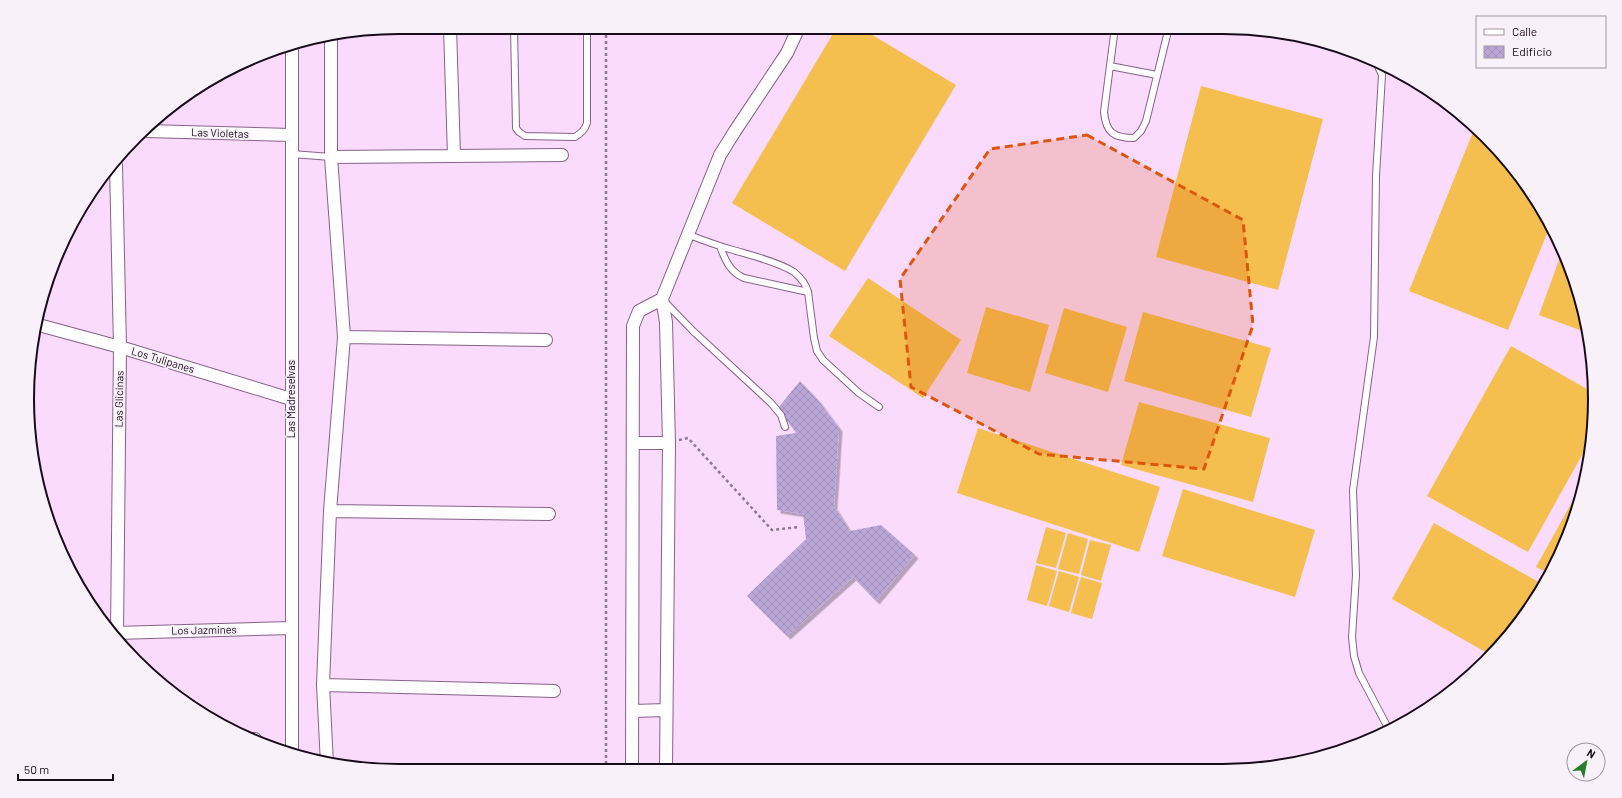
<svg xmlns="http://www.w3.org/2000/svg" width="1622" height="798" viewBox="0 0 1622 798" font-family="Barlow,sans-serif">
<defs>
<pattern id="building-cross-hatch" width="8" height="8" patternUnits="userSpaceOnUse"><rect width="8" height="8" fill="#bba7d7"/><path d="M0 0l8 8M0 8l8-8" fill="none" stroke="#a08fb8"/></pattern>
<filter id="shadow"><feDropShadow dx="3.5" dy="3.5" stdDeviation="0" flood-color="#0004"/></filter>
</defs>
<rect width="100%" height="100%" fill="#fadbfd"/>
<path fill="#f4bf4e" d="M837 27H859L956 85 845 271 732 203Z
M1201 86 1323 119 1278 290 1156 257Z
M1475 127 1486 136 1532 193 1550 226 1508 330 1409 291Z
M1563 249 1567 257 1588 333 1539 315Z
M868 278 961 340 923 398 829 336Z
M986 307 1049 325 1030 392 967 373Z
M1064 308 1127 327 1108 392 1045 373Z
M1143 312 1271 348 1251 417 1124 381Z
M1511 346 1594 393 1591 439 1528 552 1427 496Z
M1139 402 1270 438 1253 502 1121 465Z
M978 428 1160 487 1139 552 957 493Z
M1587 475 1567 542 1548 573 1536 567Z
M1183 489 1315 530 1295 597 1162 556Z
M1434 523 1542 584 1518 625 1489 654 1392 599Z
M1046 527 1066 533 1056 568 1036 563Z
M1068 533 1088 539 1079 574 1058 569Z
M1090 540 1111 545 1101 581 1081 575Z
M1036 565 1057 571 1047 606 1027 600Z
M1059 571 1079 577 1069 612 1049 606Z
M1081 577 1102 583 1092 619 1071 613Z"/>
<path fill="url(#building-cross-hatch)" filter="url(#shadow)" d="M800 381 818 400 839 428 834 506 850 531 881 525 915 555 876 601 853 577 787 636 747 596 806 539 803 514 777 510 776 436 796 433 778 408Z"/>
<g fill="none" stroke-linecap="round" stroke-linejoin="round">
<g stroke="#856288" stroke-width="8">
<path id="lane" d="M514 27 516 128 519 132 525 136 575 137C581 133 585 130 587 123V27
M1115 27 1104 112C1106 133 1114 138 1134 138L1141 131 1146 121 1169 27
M1372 59 1376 62 1382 75 1376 176 1374 337 1353 490 1356 575 1352 637 1354 656 1359 673 1386 724 1388 730
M1110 66 1157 75
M292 154 331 157
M689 235C703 240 718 246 733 250 750 255 779 262 794 272 800 277 806 284 808 292L814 338 817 351 823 360 859 393 879 407
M720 246C725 260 730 272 744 278L808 292
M664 301 693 331 771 403 781 415 785 427"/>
</g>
<g stroke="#856288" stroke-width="14">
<path id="street" d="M450 27 454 156
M292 45V753
M147 131 292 135
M331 157 562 155
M116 165 120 347 117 633
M35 324 120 347 291 399
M344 337 546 340
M634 443H669
M330 511 549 514
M115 633 292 628
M323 685 554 691
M633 711 666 710
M249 739H255
M327 764 323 685 330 511 344 337 331 157V38
M632 770 633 326 639 311 662 299
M666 770 669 443 666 322 662 299 720 155 735 131 787 53 799 27"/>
</g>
<path stroke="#8e7790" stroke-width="2.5" stroke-dasharray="3 3" stroke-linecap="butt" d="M679 440 688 438 772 530 799 527
M606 770V27"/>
<use href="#lane" stroke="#fff" stroke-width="6"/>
<use href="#street" stroke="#fff" stroke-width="12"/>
</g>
<path fill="#de550d" fill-opacity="0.2" stroke="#de550d" stroke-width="3" stroke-dasharray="8 5" stroke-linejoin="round" d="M1087 135 1243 220 1253 325 1204 469 1039 454 911 387 900 279 990 149Z"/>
<g text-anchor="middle" stroke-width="3.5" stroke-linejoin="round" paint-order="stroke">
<g font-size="11" fill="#190c1a" stroke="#f9f1fa">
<text transform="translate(220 133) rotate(2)" y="4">Las Violetas</text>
<text transform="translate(163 360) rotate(17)" y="4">Los Tulipanes</text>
<text transform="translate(119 399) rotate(-89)" y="4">Las Glicinas</text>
<text transform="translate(291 399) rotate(-90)" y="4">Las Madreselvas</text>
<text transform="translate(204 630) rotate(-1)" y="4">Los Jazmines</text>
</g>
</g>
<path d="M0 0H1622V798H0ZM399 34H1223A365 365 0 0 1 1588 399V399A365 365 0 0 1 1223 764H399A365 365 0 0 1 34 399V399A365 365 0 0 1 399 34Z" fill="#f9f1fa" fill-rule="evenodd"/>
<path fill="none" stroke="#190c1a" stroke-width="2" d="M399 34H1223A365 365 0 0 1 1588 399V399A365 365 0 0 1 1223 764H399A365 365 0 0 1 34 399V399A365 365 0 0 1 399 34Z"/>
<rect x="1476" y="16" width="130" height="52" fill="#f9f1fa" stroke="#9f95a0"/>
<rect x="1484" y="29" width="20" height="6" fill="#ffffff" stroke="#9f95a0"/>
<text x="1512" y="36" font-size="12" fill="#190c1a">Calle</text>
<rect x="1484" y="46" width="20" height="12" fill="url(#building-cross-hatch)" stroke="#9f95a0"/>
<text x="1512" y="56" font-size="12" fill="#190c1a">Edificio</text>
<g transform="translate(1586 762) rotate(32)"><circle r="19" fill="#f9f1fa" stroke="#9f95a0"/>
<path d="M0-3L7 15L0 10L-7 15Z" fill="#287d29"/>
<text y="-6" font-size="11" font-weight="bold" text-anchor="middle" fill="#190c1a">N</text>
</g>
<path d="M18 774v6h95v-6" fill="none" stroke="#190c1a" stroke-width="2"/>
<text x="24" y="774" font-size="12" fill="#190c1a" stroke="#f9f1fa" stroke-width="3" paint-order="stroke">50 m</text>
</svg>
